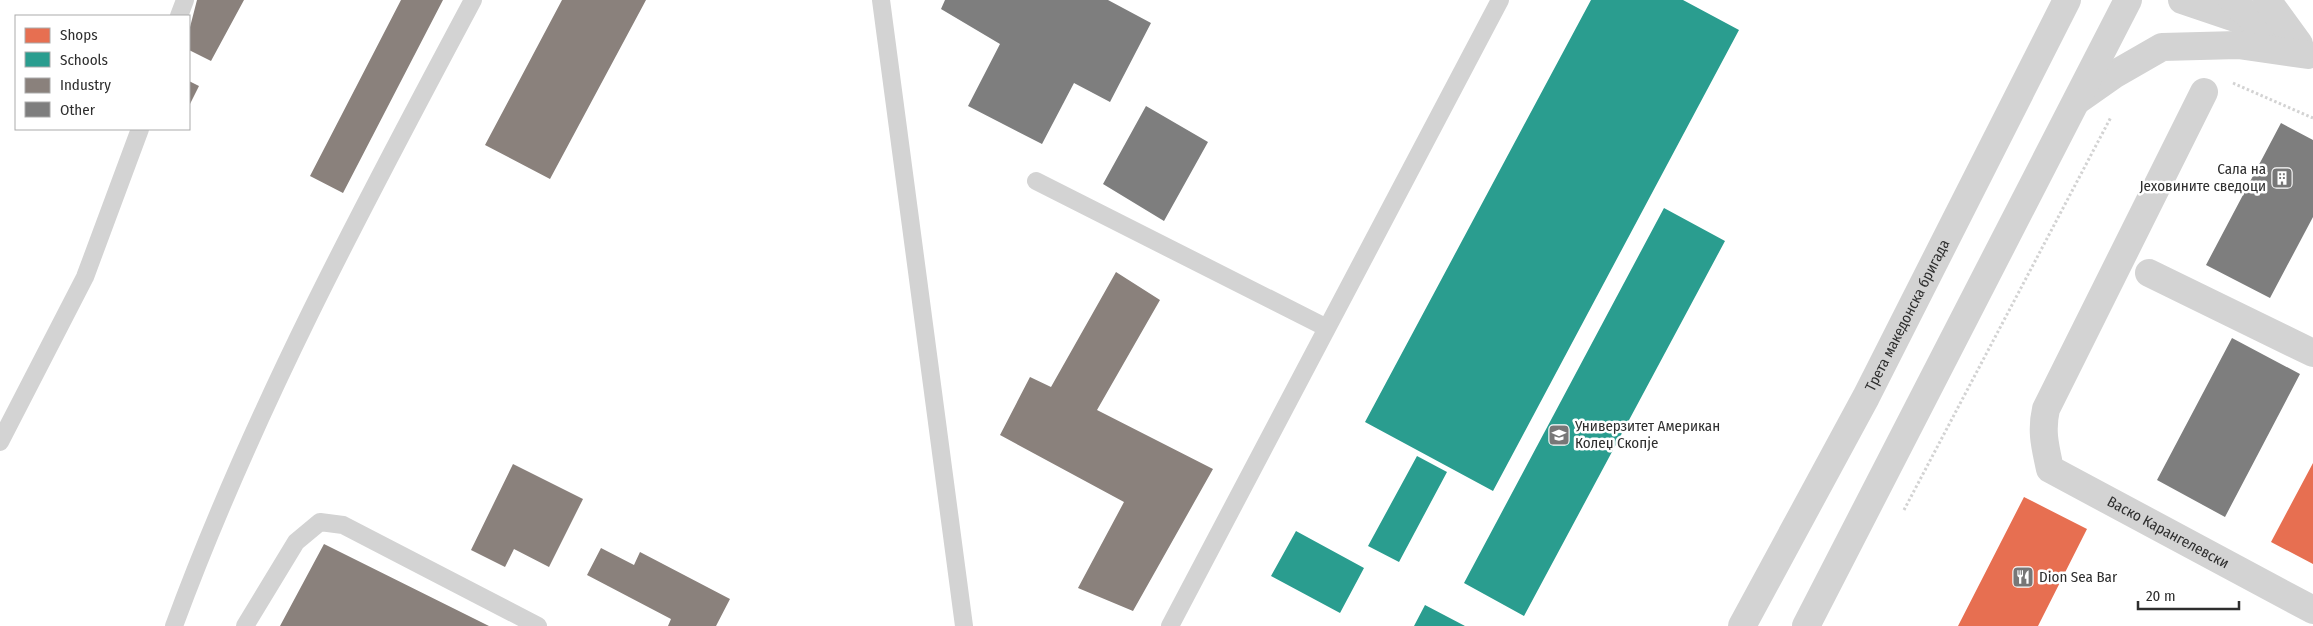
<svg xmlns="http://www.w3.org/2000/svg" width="2313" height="626" viewBox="0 0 2313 626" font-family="'Fira Sans Condensed',sans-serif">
<rect width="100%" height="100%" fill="#fff"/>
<path fill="#e76f51" d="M2313 463V564L2271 542Z
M2024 497 2087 529 2038 626H1958Z"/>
<path fill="#2a9d8f" d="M1591 0H1683L1739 30 1493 491 1365 422Z
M1664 208 1725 241 1524 616 1464 583Z
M1417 456 1447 472 1399 562 1368 546Z
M1296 531 1364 568 1340 613 1271 576Z
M1425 605 1465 626H1414Z"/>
<path fill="#8a817c" d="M197 0H244L211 61 189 50V31Z
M401 0H443L343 193 310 176Z
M562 0H646L550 179 485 145Z
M189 81 199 86 189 106Z
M1116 272 1160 300 1097 410 1213 469 1133 611 1078 588 1124 502 1000 435 1030 377 1051 387Z
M513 464 583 499 549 567 514 549 505 567 471 550Z
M324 544 489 626H280Z
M601 548 634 565 640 552 730 599 716 626H668L671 619 587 575Z"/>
<path fill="#7e7e7e" d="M945 0H1108L1151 23 1110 102 1074 83 1042 144 968 106 1000 44 941 9Z
M1146 106 1208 142 1164 221 1103 184Z
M2281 123 2313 140V217L2270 298 2206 265Z
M2232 338 2300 374 2225 517 2157 480Z"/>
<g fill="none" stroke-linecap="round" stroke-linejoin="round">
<path stroke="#d3d3d3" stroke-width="3" stroke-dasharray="2.5 2.5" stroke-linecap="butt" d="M2233 83 2313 118
M1904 510 2111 117"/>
<path stroke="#d3d3d3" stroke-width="18" d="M881 0 964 626
M179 16 185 0
M1036 181 1327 328
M0 442 85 277 140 129
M174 626C254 409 364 204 473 0
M245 626 296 542 320 522 343 525 538 626
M1170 626 1500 0"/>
<g stroke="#d3d3d3" stroke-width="28">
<path id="s1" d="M2204 92 2046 409C2041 431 2045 446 2050 469L2313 610"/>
<path d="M2149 273 2313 353"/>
</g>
<g stroke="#d3d3d3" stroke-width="28">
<path d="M2182 0 2253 24"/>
<path d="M2232 0 2261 27 2297 48"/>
<path d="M2267 0 2299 44"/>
<path d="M2078 100 2115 74 2162 47 2238 45 2308 55"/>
<path id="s2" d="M1742 626 1866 397 2067 0"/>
<path d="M1806 626C1914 418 2019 208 2128 0"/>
</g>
</g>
<defs>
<g id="building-square" transform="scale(1.125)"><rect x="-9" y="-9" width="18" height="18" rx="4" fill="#777" stroke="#fff"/><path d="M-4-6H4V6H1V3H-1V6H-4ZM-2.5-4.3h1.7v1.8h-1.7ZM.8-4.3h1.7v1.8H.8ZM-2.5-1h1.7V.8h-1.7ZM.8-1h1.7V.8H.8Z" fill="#fff"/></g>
<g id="university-square" transform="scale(1.125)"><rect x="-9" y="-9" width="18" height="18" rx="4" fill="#777" stroke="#fff"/><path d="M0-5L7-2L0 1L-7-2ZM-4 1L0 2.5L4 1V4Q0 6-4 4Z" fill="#fff"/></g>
<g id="restaurant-square" transform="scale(1.125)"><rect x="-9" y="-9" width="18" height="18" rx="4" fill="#777" stroke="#fff"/><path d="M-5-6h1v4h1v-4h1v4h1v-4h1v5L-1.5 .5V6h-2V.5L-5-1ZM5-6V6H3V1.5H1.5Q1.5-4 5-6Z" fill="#fff"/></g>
</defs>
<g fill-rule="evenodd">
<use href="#building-square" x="2282" y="178"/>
<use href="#university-square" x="1559" y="435"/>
<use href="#restaurant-square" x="2023" y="577"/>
</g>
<g text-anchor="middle" stroke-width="5" stroke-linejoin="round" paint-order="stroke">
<g font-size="15" fill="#2e2e2e" stroke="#fff" text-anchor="start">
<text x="2266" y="174" text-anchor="end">Сала на<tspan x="2266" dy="17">Јеховините сведоци</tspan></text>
<text x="1575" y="431">Универзитет Американ<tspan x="1575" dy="17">Колеџ Скопје</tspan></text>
<text x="2039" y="582">Dion Sea Bar</text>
</g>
<g font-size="15" fill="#2e2e2e" stroke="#fff">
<text dy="5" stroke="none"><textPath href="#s2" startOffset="352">Трета македонска бригада</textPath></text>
<text dy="5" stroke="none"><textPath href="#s1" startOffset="549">Васко Карангелевски</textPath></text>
</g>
</g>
<rect x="15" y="15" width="175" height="115" fill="#ffffff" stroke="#ababab"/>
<rect x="25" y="28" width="25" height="15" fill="#e76f51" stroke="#ababab"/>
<text x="60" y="40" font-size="15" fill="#2e2e2e">Shops</text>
<rect x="25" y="52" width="25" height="15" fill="#2a9d8f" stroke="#ababab"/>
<text x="60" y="65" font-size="15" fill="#2e2e2e">Schools</text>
<rect x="25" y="78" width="25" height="15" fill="#8a817c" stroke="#ababab"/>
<text x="60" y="90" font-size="15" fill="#2e2e2e">Industry</text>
<rect x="25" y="102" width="25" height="15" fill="#7e7e7e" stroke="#ababab"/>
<text x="60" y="115" font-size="15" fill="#2e2e2e">Other</text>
<path d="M2138 601v8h101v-8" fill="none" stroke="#2e2e2e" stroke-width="2.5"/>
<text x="2146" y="601" font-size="15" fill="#2e2e2e" stroke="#ffffff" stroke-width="4" paint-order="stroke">20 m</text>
</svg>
